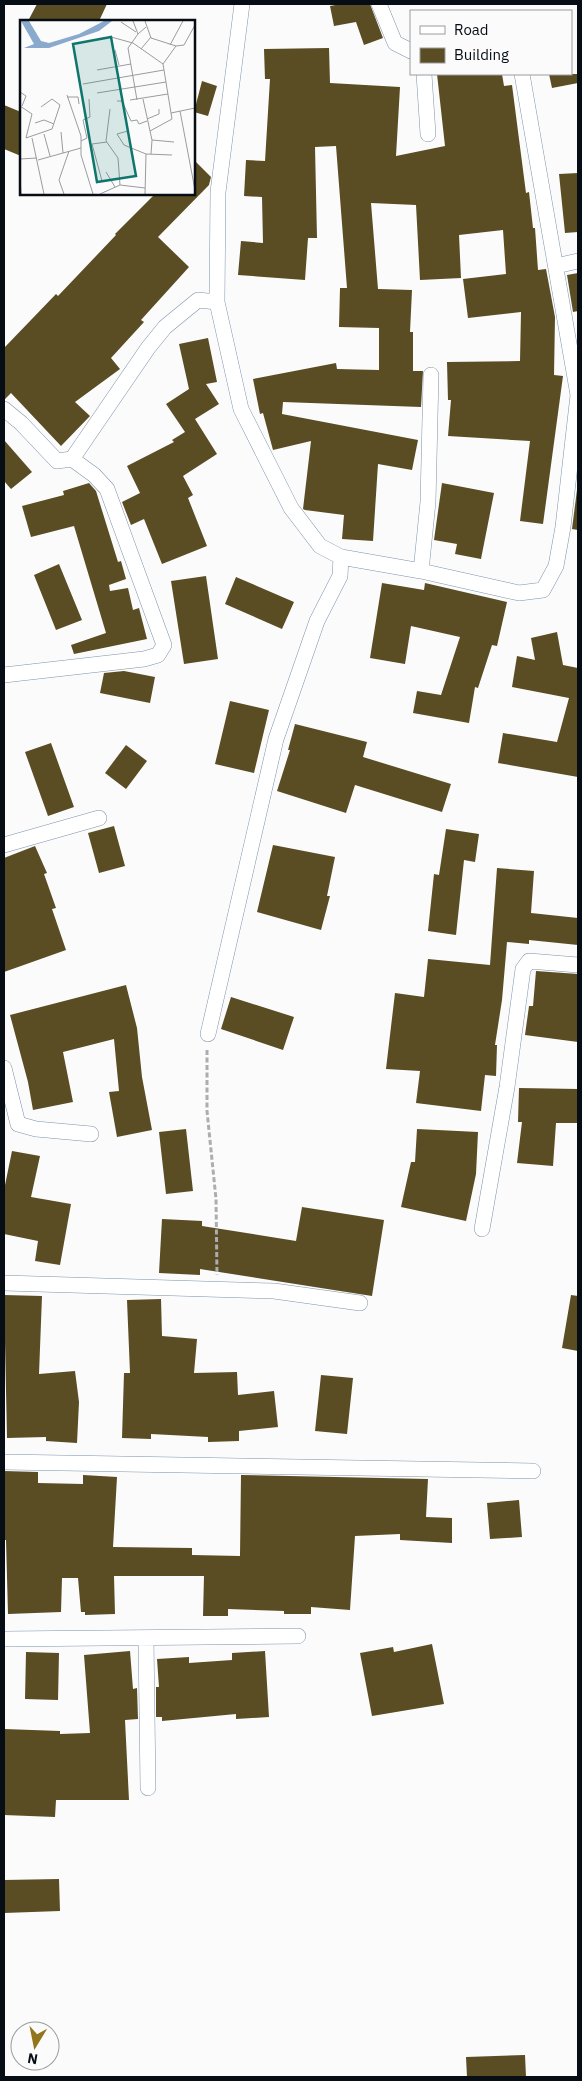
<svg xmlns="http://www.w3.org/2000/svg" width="582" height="2081" viewBox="0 0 582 2081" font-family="'IBM Plex Sans',sans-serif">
<rect width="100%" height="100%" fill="#fbfbfb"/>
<path fill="#5a4c23" d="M37 4H107L99 21H28Z
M341 4H370L383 38 364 45 356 22 334 26 330 6Z
M329 48 330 83 400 87 396 156 445 146 437 74H502L504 86 512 85 526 193 529 192 533 228H535L538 270 546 269 555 317 554 375 563 376 543 524 520 521 530 441 448 436 451 400H448L447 362 520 361 521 312 468 318 463 279 506 274 503 230 459 235 461 278 420 280 416 205 371 203 378 289 412 290 410 332H413V371H423L421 407 283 402 282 414 418 440 412 470 378 464 373 541 342 539 344 515 305 510 303 509 311 441 273 450 263 413 260 414 253 379 336 363 337 369 379 370V328L339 327 340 288H347L336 146 315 147 317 238H308L305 280 238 275 241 241 263 243 262 197 244 196 246 160 265 161 270 79H265L264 49Z
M549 74H578V83L552 88Z
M202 81 217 86 208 116 194 112Z
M4 105 21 112V156L4 149Z
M194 160 211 177 209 185 158 237 189 267 141 320 144 322 111 358 120 369 75 402 90 416 61 446 11 393 4 400V348L56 294 58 296 116 235 115 234 155 194H194Z
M578 173V232L565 233 559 174Z
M578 273V311L573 312 567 275Z
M208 338 217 382 206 384 219 404 195 419 217 454 183 476 193 495 188 498 207 546 162 564 144 519 131 525 122 502 140 493 127 466 174 442 172 440 185 432 166 404 189 389 179 344Z
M4 440 32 472 11 489 4 481Z
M578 482V530L572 529Z
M89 483 96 491 118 562 121 561 126 579 109 585 110 591 128 588 133 610 139 608 147 639 74 654 71 645 106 633 74 526 31 537 22 506 64 495 63 491Z
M442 483 494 493 481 559 455 554 457 544 434 540Z
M59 564 82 620 56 630 34 575Z
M206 576 218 659 184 664 171 581Z
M236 577 294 602 282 629 225 604Z
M382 583 424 590 425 583 507 602 497 646 492 645 478 688 475 687 469 723 413 713 417 691 441 695 460 637 411 626 405 664 370 658Z
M557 632 563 665 578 668V777L498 763 503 733 557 742 569 698 512 687 517 656 535 660 531 638Z
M124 671 155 677 150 703 100 693 104 673Z
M230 701 269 710 254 773 215 764Z
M295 724 367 742 363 757 451 784 442 812 355 785 346 813 277 791 290 750H288Z
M51 743 74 807 48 816 25 752Z
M126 745 147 761 126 789 105 773Z
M114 826 125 866 99 873 88 833Z
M446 829 479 834 475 862 464 860 456 935 428 931 434 874 439 875Z
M273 845 335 857 327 896H330L321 930 257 912Z
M35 846 47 873 44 874 56 908 52 909 66 950 4 972V858Z
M497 868 534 871 531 913 578 918V945L529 940V944L507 942 502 1000 495 1045H497L496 1076 485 1075 481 1111 416 1103 420 1071 386 1069 395 993 424 997 428 959 490 965Z
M536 971 578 974V1042L525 1035 529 1006H533Z
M126 985 137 1028 142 1077 152 1130 117 1137 109 1092 119 1091 114 1039 63 1052 73 1102 33 1110 28 1082 10 1015Z
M231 997 294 1017 283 1050 221 1029Z
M519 1088 578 1089V1123H556L553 1166 517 1163 522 1122H518Z
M186 1129 193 1191 166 1194 159 1132Z
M417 1129 478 1132 476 1174 466 1221 401 1207 411 1162H415Z
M12 1151 40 1156 31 1197 71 1204 60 1265 35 1261 38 1241 4 1234V1190Z
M302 1207 384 1220 372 1296 200 1269V1275L159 1273 162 1219 202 1221V1226L296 1241Z
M4 1295 42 1296 39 1374 75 1371 79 1402 77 1443 46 1441V1437L7 1438Z
M571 1295 578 1296V1351L562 1348Z
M161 1299 162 1336 197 1339 194 1373 237 1372 238 1395 274 1391 278 1427 239 1431V1441L208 1442V1437L151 1434V1439L122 1438 124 1373H130L127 1300Z
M321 1375 353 1378 347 1434 315 1431Z
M4 1471 38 1472V1483L83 1484V1475L117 1477 113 1547 192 1548V1555L240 1556 241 1475 428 1479 426 1517 452 1518V1543L400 1540V1534L355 1536 350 1610 311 1607V1614H284V1611L228 1609V1616H203L204 1576H114L115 1614 85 1615V1612H81L78 1578H62L61 1612 8 1614 6 1540H4Z
M519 1500 522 1537 490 1539 487 1503Z
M432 1644 444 1704 372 1716 360 1653 393 1647 394 1652Z
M130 1651 133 1689 137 1688 138 1719 125 1720 129 1800H56L55 1817 4 1815V1729L60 1731V1734L90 1733 84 1655Z
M265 1651 269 1717 236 1719V1714L162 1721V1717H156V1687H159L157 1659 189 1657V1663L232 1660V1653Z
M26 1652 59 1653 58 1700 25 1699Z
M59 1879 60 1911 4 1913V1880Z
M525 2055 526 2077H467L466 2057Z"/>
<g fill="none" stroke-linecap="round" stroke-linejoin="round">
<g stroke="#7e93aa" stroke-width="16">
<path id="street" d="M379 4 395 43 411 51
M424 74 428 134
M556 266 578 261
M4 409 21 423 57 461 72 459 94 475 107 489 164 645 158 655 144 659 4 675
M72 459 148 348 165 327 198 300 217 302
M341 557 421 571 519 593 543 590 556 566 563 527 578 395 522 74
M421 571 428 502 431 375
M4 845 99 818
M208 1034 276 739 317 621 340 576 341 557 320 546 291 508 241 409 217 302 218 192 242 4
M4 1068 18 1124 36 1129 91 1134
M482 1229 507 1087 523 969 529 961 578 965
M4 1283 274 1291 360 1303
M4 1462 533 1471
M146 1638 148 1788
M4 1639 298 1636"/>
</g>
<path stroke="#abadb0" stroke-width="3" stroke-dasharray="5 2.5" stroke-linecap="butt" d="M207 1050V1111L216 1199 217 1275"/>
<use href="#street" stroke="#fff" stroke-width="15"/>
</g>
<g transform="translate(20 20)">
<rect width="175" height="175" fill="#fbfbfb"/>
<path d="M1 1H9L21 21 29 23 59 14 84 1H92L79 11 29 28H4L14 24Z" fill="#89aacc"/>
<path fill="none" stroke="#999c9f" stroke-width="1" d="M113 1 118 14 126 7M125 1 131 18 156 26 164 25 175 5M101 2 116 12M91 17 113 23 143 44 152 99 130 111M150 25 163 1M121 29 131 17M95 30 99 45M143 44 156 26M77 50 111 44M63 64 144 50M0 72 6 76 2 86M77 73 146 62M47 75 61 116V135L73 174M47 77H58L59 84M123 79 132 120 131 134M110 80 148 74M117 80 108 28 118 14M97 81H102L111 101 117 100 119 104 127 101M0 86 12 94 6 118 32 109 40 85 32 79 21 87M90 89 86 121 98 138 100 165M160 91 175 170M151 93 175 88M127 99 139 94V89M15 103 24 100 34 104M108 111 97 114 104 125 126 134 152 135M41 112 43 133M24 114 30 136M12 118 24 174M132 120 154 122M61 121 67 118 63 100 70 97 69 79M0 139 17 138M18 140 61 128M86 152 95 167M0 156 1 174M82 161 72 124 87 122M44 174 39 160 49 131M80 174 100 165 125 168M125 174 126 134"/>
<path fill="#0f766e" fill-opacity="0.15" stroke="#0f766e" stroke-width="2.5" d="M91 17 116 156 77 162 53 24Z"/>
<rect width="175" height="175" fill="none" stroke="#060d15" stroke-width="2.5"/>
</g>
<rect width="582" height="2081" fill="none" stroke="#060d15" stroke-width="10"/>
<rect x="410" y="10" width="162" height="65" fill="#fbfbfb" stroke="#999c9f"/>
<rect x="420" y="26" width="25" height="8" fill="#ffffff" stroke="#999c9f"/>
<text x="454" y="35" font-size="15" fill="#060d15">Road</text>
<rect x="420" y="48" width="25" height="15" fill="#5a4c23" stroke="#999c9f"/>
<text x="454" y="60" font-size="15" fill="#060d15">Building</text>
<g transform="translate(35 2046) rotate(190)"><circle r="24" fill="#fbfbfb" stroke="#999c9f"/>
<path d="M0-4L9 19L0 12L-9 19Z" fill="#91761c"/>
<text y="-8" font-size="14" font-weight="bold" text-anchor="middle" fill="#060d15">N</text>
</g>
</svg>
